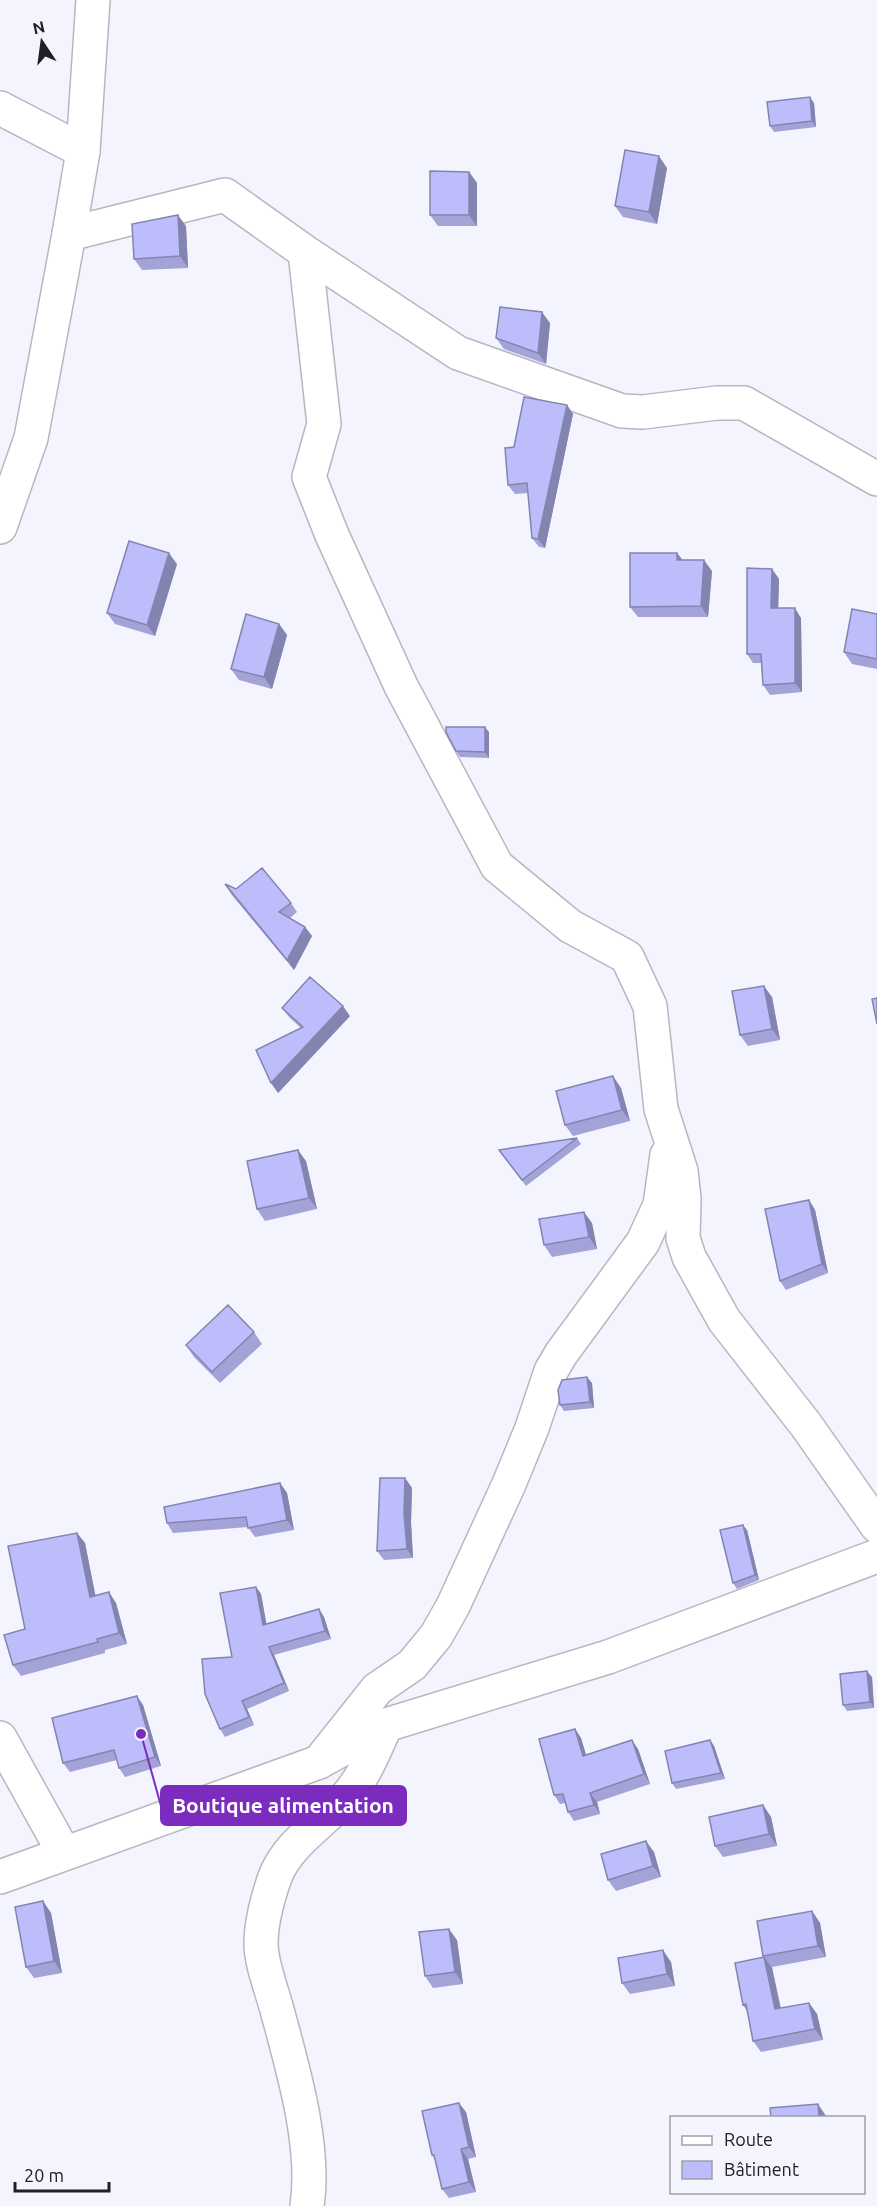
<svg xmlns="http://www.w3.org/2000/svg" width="877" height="2206" viewBox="0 0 877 2206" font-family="Ubuntu,sans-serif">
<rect width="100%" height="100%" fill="#f3f4fe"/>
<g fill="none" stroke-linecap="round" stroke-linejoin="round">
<g stroke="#b7b7c1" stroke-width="36">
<path id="minor" d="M0 108 83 151
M69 234 225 195 305 252 458 353 622 411 643 412 717 403H744L877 479
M305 252 324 424 309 477 332 535 401 686 497 866 570 926 627 957 650 1006 661 1109 681 1171 684 1199 683 1238 689 1257 724 1320 806 1425 877 1526
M0 1738 64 1853
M319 1762 377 1689 412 1665 436 1636 453 1606 509 1484 532 1428 551 1371 561 1354 643 1242 660 1205 667 1155
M307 2206C316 2146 293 2069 277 2010 272 1991 261 1963 261 1944 261 1922 268 1897 275 1877 288 1843 324 1822 347 1796 365 1776 375 1749 386 1725"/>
</g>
<g stroke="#b7b7c1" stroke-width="36">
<path id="tertiary" d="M0 1877 319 1762 386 1725 608 1657 877 1556"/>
</g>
<g stroke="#b7b7c1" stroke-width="36">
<path id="secondary" d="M0 527 31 438 69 234 83 151 93 0"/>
</g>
<use href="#minor" stroke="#fff" stroke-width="33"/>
<use href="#tertiary" stroke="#fff" stroke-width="33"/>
<use href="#secondary" stroke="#fff" stroke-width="33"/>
</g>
<path fill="#a3a3d8" d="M814 103 816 127 774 132 770 126Z
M667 168 657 224 623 217 615 206Z
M469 172 477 183V226H438L430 215Z
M186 226 188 268 142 270 134 259Z
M550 323 546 364 504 349 496 338Z
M567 405 573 414 545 548 539 547 532 538 528 493 515 494 508 485 514 447Z
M677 553 682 560 712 571 708 617H638L630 607Z
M177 564 155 636 115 624 107 613Z
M772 569 779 579 778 608 801 618 802 692 770 695 763 685 761 663H753L747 654Z
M877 614V669L852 664 844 652Z
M279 624 287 635 272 689 239 680 231 669Z
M489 732V758L460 757 456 751Z
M225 884 236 889 291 903 297 912 290 918 305 927 312 936 294 970 231 894Z
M772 997 780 1040 748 1046 740 1035Z
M282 1008 350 1016 278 1093 301 1028 289 1017Z
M621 1088 630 1121 573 1136 565 1125Z
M577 1138 581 1144 526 1186 503 1156Z
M306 1161 317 1209 265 1221 257 1209Z
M809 1200 815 1210 828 1273 786 1290 780 1281Z
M592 1223 597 1249 552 1257 544 1245Z
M254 1332 262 1344 220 1383 194 1357 186 1345Z
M592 1383 594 1408 564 1411 560 1405Z
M405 1478 412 1488 411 1522 413 1558 384 1560 377 1551Z
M280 1483 287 1493 294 1530 255 1537 248 1527 173 1533 167 1523Z
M747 1530 759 1580 737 1589 733 1583Z
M77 1533 85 1543 95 1596 116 1603 127 1644 105 1650V1653L21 1676 13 1665 25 1629Z
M256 1587 261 1594 266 1624 319 1609 324 1617 331 1639 274 1655 289 1691 247 1709 254 1725 225 1737 220 1729 232 1657Z
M872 1677 874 1708 847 1711 843 1705Z
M143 1705 161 1766 125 1777 119 1768 117 1760 70 1772 63 1763Z
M575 1729 581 1738 586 1755 638 1749 650 1784 597 1802 600 1814 574 1821 568 1812 565 1803 560 1804 554 1795Z
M710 1740 714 1746 725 1779 676 1789 672 1783Z
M763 1805 771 1817 777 1846 723 1857 715 1846Z
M654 1852 661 1877 616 1891 608 1880Z
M43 1901 51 1913 62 1973 34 1978 26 1967Z
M812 1911 820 1923 826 1957 772 1967 781 2008 809 2003 817 2014 823 2040 761 2052 753 2041 747 2011 743 2005 763 1957V1956Z
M457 1940 463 1984 433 1988 425 1976Z
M671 1962 675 1986 630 1994 622 1983Z
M466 2112 476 2157 468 2159 476 2192 449 2198 442 2189 435 2160 432 2155Z"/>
<path fill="#8484b0" d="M810 97 814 103 816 127 812 121Z
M659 156 667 168 657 224 649 212Z
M469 172 477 183V226L469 215Z
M178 215 186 226 188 268 180 256Z
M542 312 550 323 546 364 538 353Z
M567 405 573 414 545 548 538 539Z
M169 553 177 564 155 636 147 625Z
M677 553 685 563 677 560Z
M704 560 712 571 708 617 701 606Z
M772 569 779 579 778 618 771 608Z
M795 608 801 618 802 692 795 683Z
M279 624 287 635 272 689 264 677Z
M485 727 489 732V758L485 752Z
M305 927 312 936 294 970 287 960Z
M764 986 772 997 780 1040 772 1029Z
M343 1006 350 1016 278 1093 271 1083Z
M613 1076 621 1088 630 1121 622 1110Z
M298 1150 306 1161 317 1209 309 1198Z
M809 1200 815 1210 828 1273 822 1264Z
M584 1212 592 1223 597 1249 589 1237Z
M587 1377 592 1383 594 1408 590 1402Z
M405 1478 412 1488 411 1522 413 1558 407 1549 404 1513Z
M280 1483 287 1493 294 1530 287 1520Z
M743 1525 747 1530 759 1580 755 1575Z
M77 1533 85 1543 98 1608 90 1597Z
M256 1587 261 1594 268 1632 263 1625Z
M109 1592 116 1603 127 1644 119 1633Z
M319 1609 324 1617 331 1639 325 1631Z
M269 1647 274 1655 289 1691 284 1683Z
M867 1671 872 1677 874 1708 870 1702Z
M137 1696 143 1705 161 1766 155 1757Z
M242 1701 247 1709 254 1725 249 1717Z
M575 1729 581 1738 589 1765 583 1756Z
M632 1740 638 1749 650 1784 644 1774Z
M710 1740 714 1746 725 1779 721 1773Z
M590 1793 597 1802 600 1814 594 1805Z
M763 1805 771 1817 777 1846 769 1834Z
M646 1841 654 1852 661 1877 653 1866Z
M43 1901 51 1913 62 1973 54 1961Z
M812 1911 820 1923 826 1957 818 1946Z
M449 1929 457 1940 463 1984 455 1972Z
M663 1950 671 1962 675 1986 667 1974Z
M764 1957 772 1968 783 2021 775 2009Z
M809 2003 817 2014 823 2040 815 2029Z
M459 2103 466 2112 476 2157 469 2147Z
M818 2104 826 2116V2118H819Z
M461 2149 468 2159 476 2192 469 2182Z"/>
<path fill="#bdbdfb" stroke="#8484b0" stroke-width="1.5" d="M810 97 812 121 770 126 767 102Z
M625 150 659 156 649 212 615 206Z
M430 171 469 172V215H430Z
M178 215 180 256 134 259 132 224Z
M500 307 542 312 538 353 496 338Z
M524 397 567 405 538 539 532 538 527 483 508 485 505 448 514 447Z
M129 541 169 553 147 625 107 613Z
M630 553H677V560H704L701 606 630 607Z
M747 568 772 569 771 608H795V683L763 685 761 654H747Z
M852 609 877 614V659L844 652Z
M246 614 279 624 264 677 231 669Z
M446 727H485V752L456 751 446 732Z
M262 868 291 903 279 912 305 927 287 960 225 884 236 889Z
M310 977 343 1006 271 1083 256 1050 303 1027 282 1008Z
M764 986 772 1029 740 1035 732 991Z
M877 998V1024L872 999Z
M613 1076 622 1110 565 1125 556 1091Z
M577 1138 522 1180 499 1150Z
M298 1150 309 1198 257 1209 247 1161Z
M809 1200 822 1264 780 1281 765 1209Z
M584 1212 589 1237 544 1245 539 1219Z
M228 1305 254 1332 212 1372 186 1345Z
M587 1377 590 1402 560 1405 558 1390 562 1380Z
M380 1478H405L404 1513 407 1549 377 1551Z
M280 1483 287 1520 248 1528 246 1517 167 1523 164 1507Z
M743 1525 755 1575 733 1583 720 1530Z
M77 1533 90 1597 109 1592 119 1633 97 1639 98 1642 13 1665 4 1635 25 1629 8 1546Z
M256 1587 263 1625 319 1609 325 1631 269 1647 284 1683 242 1701 249 1717 220 1729 205 1694 202 1659 232 1657 220 1593Z
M867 1671 870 1702 843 1705 840 1674Z
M137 1696 155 1757 119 1768 114 1750 63 1763 52 1718Z
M575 1729 583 1756 632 1740 644 1774 590 1793 594 1805 568 1812 563 1794 554 1795 539 1739Z
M710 1740 721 1773 672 1783 665 1751Z
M763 1805 769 1834 715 1846 709 1817Z
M646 1841 653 1866 608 1880 601 1854Z
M43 1901 54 1961 26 1967 15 1907Z
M812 1911 818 1946 763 1956 757 1921Z
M449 1929 455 1972 425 1976 419 1932Z
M663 1950 667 1974 622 1983 618 1958Z
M764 1957 775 2009 809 2003 815 2029 753 2041 746 2004 743 2005 735 1963Z
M459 2103 469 2147 461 2149 469 2182 442 2189 434 2155H432L422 2111Z
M818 2104 819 2118H771L770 2108Z"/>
<path fill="none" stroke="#7b2cbf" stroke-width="2" d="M141 1734L161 1806"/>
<circle fill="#7b2cbf" stroke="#f3f4fe" stroke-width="2" cx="141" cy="1734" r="6"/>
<rect fill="#7b2cbf" stroke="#7b2cbf" stroke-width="2" x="161" y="1786" width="245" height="39" rx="6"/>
<g font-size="21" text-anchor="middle" font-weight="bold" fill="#fff">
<text x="283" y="1813">Boutique alimentation</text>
</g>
<rect x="670" y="2116" width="195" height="78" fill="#f3f4fe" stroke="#9f9fa7" stroke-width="1.5"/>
<rect x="682" y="2136" width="30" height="9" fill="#ffffff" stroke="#9f9fa7" stroke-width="1.5"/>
<text x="724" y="2146" font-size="18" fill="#202024">Route</text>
<rect x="682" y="2161" width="30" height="18" fill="#bdbdfb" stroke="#9f9fa7" stroke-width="1.5"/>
<text x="724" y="2176" font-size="18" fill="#202024">Bâtiment</text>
<g transform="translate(42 42) rotate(347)" stroke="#f3f4fe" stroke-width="4.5" paint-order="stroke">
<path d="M0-4.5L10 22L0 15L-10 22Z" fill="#202024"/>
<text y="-9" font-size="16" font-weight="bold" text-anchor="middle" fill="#202024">N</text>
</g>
<path d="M15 2182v9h94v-9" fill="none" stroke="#202024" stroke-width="3"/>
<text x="24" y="2182" font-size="18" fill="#202024" stroke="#f3f4fe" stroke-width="4.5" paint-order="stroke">20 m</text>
</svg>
